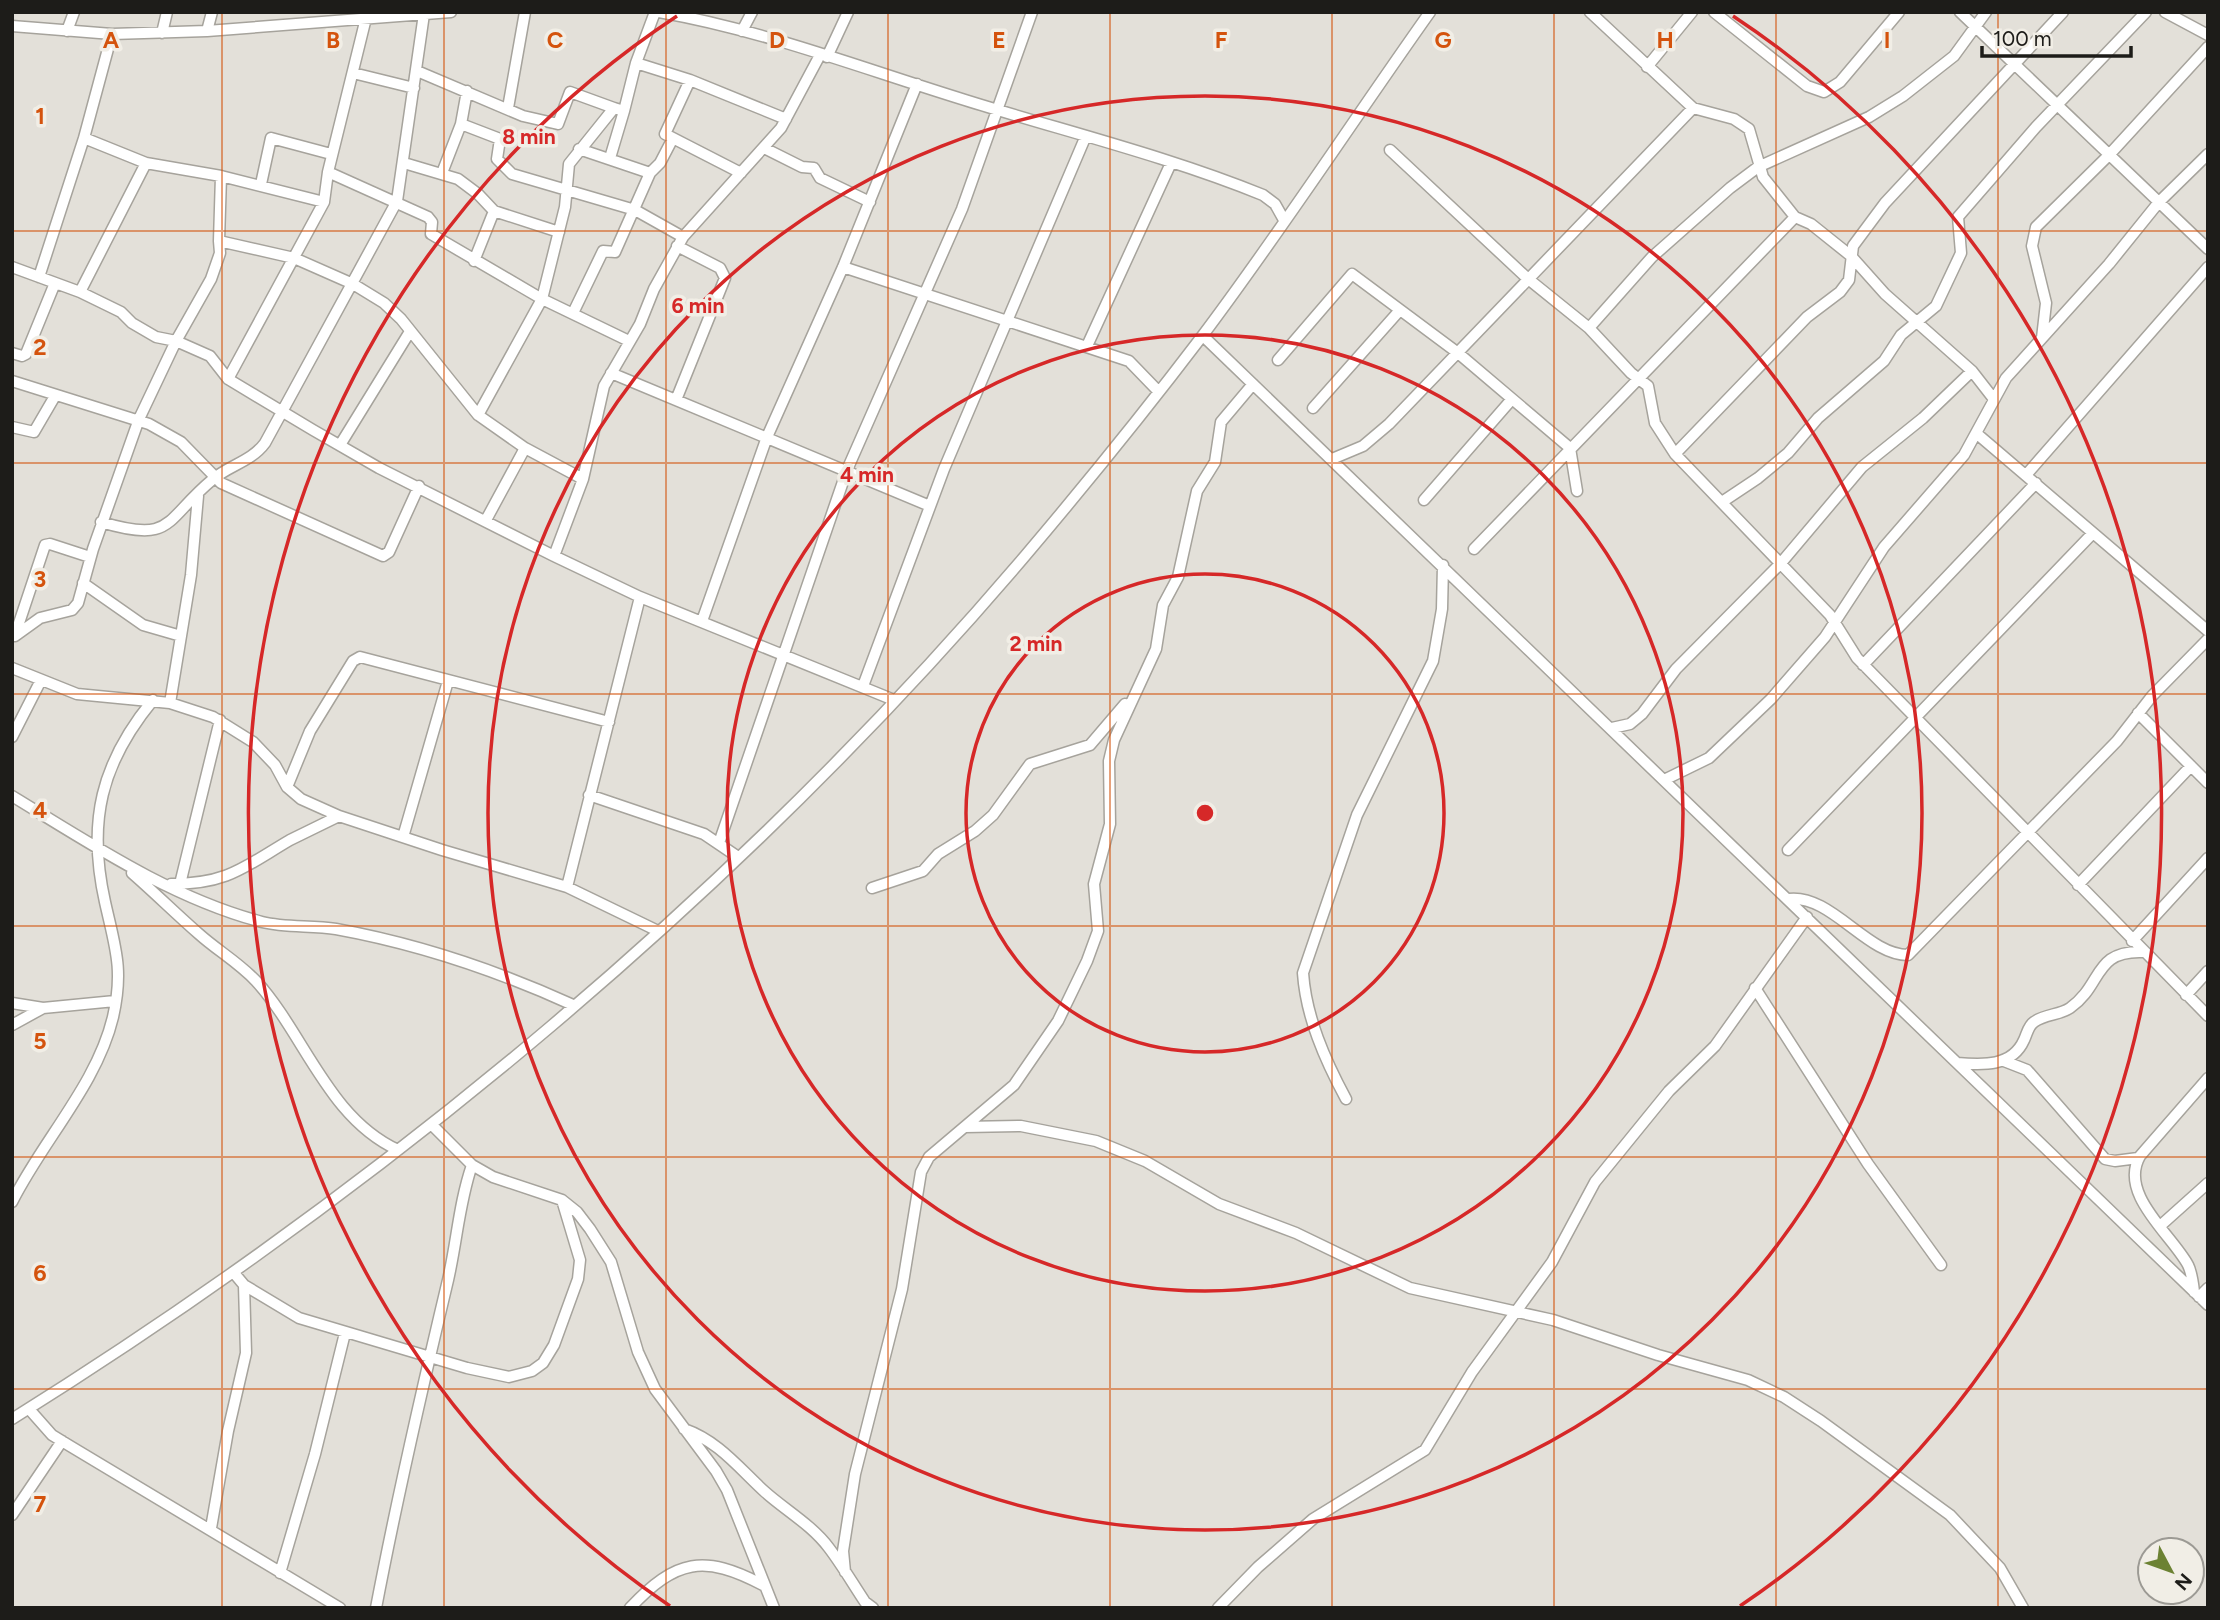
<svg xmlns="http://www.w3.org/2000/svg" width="2220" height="1620" viewBox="0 0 2220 1620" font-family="Figtree,sans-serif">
<rect width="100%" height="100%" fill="#e3e0d9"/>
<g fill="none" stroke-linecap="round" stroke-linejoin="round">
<g stroke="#a6a39c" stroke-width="13">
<path id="minor" d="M659 12C763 30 864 69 965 100 1064 131 1167 156 1263 195L1275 204 1284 220
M1590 12 1693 108 1734 119 1749 129 1763 177 1795 217 1811 224 1851 256 1885 294 1972 371 1993 398
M1714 12 1807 86 1824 92 1840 82 1899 12
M1960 12 2208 249
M2165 12 2208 35
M366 18 328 172 428 217 432 222 431 234 542 299 629 341
M12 26 112 34 207 31 451 12
M67 31 74 12
M207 31 212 12
M742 31 752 12
M162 33 167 12
M827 57 848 12
M636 63 690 80 786 119
M1647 67 1692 12
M417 71 523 116 558 124 570 92 614 108
M353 73 414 88
M690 80 665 134 741 173
M508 108 525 12
M461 124 500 139 497 159 512 174 635 210 683 237
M84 138 146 163 221 176 219 241 294 258 353 284 384 303 401 319 478 415 525 448 583 479
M764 148 802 167 814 168 820 178 870 202
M1390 150 1527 278 1589 328 1631 373 1648 386 1655 423 1675 454 1830 615 1857 658 2208 1016
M610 158 624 111
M404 163 458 179 478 194 494 211 559 232
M442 173 461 124 467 91
M650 173 660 163 672 140
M221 176 324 202
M261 184 271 138 331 154
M474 261 494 211
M12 267 80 292 121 312 132 323 156 337 176 341 210 356 228 379 313 430 379 468 554 556 640 597 894 700
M843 267 1129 361 1159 392
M39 277 84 138 112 34
M80 292 146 163
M573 313 603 251 615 252 650 173 579 149
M1589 328 1652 257 1730 188 1758 167 1869 117 1903 96 1954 56 1986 12
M1203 336 2208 1305
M2042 338 2046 303 2032 246 2036 227 2109 155 2208 47
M1087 346 1171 163
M12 353 22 356 26 354 55 283
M1278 360 1352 274 1458 353 1570 448 1577 491
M611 373 930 506
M228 379 324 202 328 172
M12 381 149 424 181 442 221 483 383 556 389 552 419 486
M676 400 725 278 720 268 677 246
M1313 408 1400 310
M478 415 542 299 565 207 569 164 614 108 624 111 636 63 655 12
M12 427 34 432 55 396
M1976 433 2208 631
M340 445 409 333
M1675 454 1807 317 1840 292 1849 280 1853 246 1885 203 2063 12
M1332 459 1363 446 1389 424 1693 108
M2026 475 2208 267
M1424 500 1512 399
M1722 502 1758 478 1788 453 1818 418 1884 361 1901 335 1936 306 1961 253 1958 217 2036 127 2146 12
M486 520 525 448
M101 522C174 544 164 520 212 480 229 465 251 462 265 443L397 201 424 14
M1474 549 1795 217
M554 556 583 479 604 386 640 324 654 289 683 237 781 128 820 55
M83 583 143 625 181 636
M702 621 767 437 843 267 917 84
M16 632 45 545 50 544 90 557
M15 636 40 618 72 610 78 603 93 549 139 419 176 341 211 279 220 253 219 241
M1863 665 2036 483
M12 668 77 694 170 703 213 717 253 742 275 765 287 787 301 799 339 816 442 850 567 887 658 931
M863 686 944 469 1085 138
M170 703 191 575 198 496
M2138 713 2208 783
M1612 728 1630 724 1642 714 1676 669 1781 563 1862 467 1923 418 1972 371
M12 737 40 682
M1664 780 1709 758 1771 699 1825 637 1884 547 1964 455 2006 378 2109 264 2159 202 2208 154
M287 787 310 731 353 661 360 657 609 722
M589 795 704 834 738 857
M12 796C91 844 171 898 262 922 286 928 312 925 336 929 419 944 496 970 573 1005
M403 837 448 681
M719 843 847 470 962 209 1032 12
M1788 850 2093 533
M132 873C155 893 176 914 199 934 218 951 238 962 256 981 305 1035 328 1118 398 1150
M171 884C228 884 244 867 290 840 306 832 323 824 339 816
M180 884 220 720
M2078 885 2191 766
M567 887 640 597
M872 888 923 871 938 854 975 831 993 815 1030 764 1090 745 1125 704
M1789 899C1831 894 1867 955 1908 955L2117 741 2152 696 2208 639
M2132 941 2208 858
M1755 988 1868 1164 1941 1265
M2186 995 2208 971
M12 1003 43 1008 115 1001
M12 1025 43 1008
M2004 1061 2027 1070 2105 1159 2115 1161 2138 1158
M1957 1063C1983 1065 2012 1067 2024 1040 2027 1034 2028 1026 2034 1022 2045 1014 2060 1015 2070 1008 2103 985 2093 950 2143 952
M1346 1099C1325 1060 1306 1017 1303 973L1357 815 1433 661 1442 609 1443 565
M431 1124 472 1165 493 1177 562 1200 577 1212 590 1229 611 1262 638 1352 655 1389 716 1471 727 1490 774 1608
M965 1127 1021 1126 1096 1141 1145 1161 1219 1204 1296 1233 1410 1288 1553 1320 1658 1355 1748 1380 1784 1397 1821 1421 1950 1515 2000 1568 2023 1608
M12 1202C43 1140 97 1084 113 1017 124 969 115 947 105 902 87 822 101 763 153 700
M2160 1226 2208 1183
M234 1273 244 1285 299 1318 467 1368 509 1377 532 1371 543 1363 554 1345 578 1279 580 1260 562 1200
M2194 1292C2193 1283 2192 1273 2188 1265 2172 1235 2118 1194 2140 1156L2208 1078
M2199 1297 2208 1288
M29 1409 52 1435 70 1446 340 1608
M12 1419C385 1186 739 892 1025 556 1086 484 1146 410 1203 335 1282 230 1354 119 1430 12
M684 1429C718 1441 738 1467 764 1491 785 1510 812 1525 829 1548 842 1565 853 1584 865 1602L873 1608
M12 1515 62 1441
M211 1528 228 1431 246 1353 244 1285
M845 1572 843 1551 855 1474 902 1289 921 1172 929 1157 1014 1085 1058 1021 1087 961 1098 931 1094 884 1110 824 1109 761 1114 740 1156 649 1163 605 1178 577 1197 491 1215 462 1221 422 1253 384
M280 1573 315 1454 345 1333
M376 1608C397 1498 422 1389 448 1280 457 1241 459 1203 472 1165
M630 1608C676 1559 704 1554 763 1585
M1218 1608 1258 1567 1313 1519 1425 1450 1472 1372 1552 1262 1595 1182 1669 1091 1715 1046 1807 917"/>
</g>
<use href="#minor" stroke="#fff" stroke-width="10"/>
</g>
<path fill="none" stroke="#d4530d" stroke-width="2" stroke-opacity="0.55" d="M222 12V1608M444 12V1608M666 12V1608M888 12V1608M1110 12V1608M1332 12V1608M1554 12V1608M1776 12V1608M1998 12V1608M12 231H2208M12 463H2208M12 694H2208M12 926H2208M12 1157H2208M12 1389H2208"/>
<g fill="none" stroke="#d62828" stroke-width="3.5">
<circle cx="1205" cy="813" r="239"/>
<circle cx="1205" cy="813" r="478"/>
<circle cx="1205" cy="813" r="717"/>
<path d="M670 1606A956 956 0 0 1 677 16M1733 16A956 956 0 0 1 1740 1606"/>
</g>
<g font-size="23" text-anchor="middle" font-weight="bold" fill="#d4530d" stroke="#f1eee6" stroke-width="7" stroke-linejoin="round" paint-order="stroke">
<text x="111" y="48">A</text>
<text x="333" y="48">B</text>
<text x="555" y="48">C</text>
<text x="777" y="48">D</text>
<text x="999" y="48">E</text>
<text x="1221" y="48">F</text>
<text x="1443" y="48">G</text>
<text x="1665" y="48">H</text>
<text x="1887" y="48">I</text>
<text x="40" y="124">1</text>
<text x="40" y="355">2</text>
<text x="40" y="587">3</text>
<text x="40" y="818">4</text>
<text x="40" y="1049">5</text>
<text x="40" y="1281">6</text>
<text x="40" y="1512">7</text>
</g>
<circle cx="1205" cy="813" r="10" fill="#d62828" stroke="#f1eee6" stroke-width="3.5"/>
<g font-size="21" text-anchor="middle" font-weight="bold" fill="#d62828" stroke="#f1eee6" stroke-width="7" stroke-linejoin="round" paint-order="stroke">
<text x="529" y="144">8 min</text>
<text x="698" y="313">6 min</text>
<text x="867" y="482">4 min</text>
<text x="1036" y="651">2 min</text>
</g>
<rect width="2220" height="1620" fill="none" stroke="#1d1c19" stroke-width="28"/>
<g transform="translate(2171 1571) rotate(131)"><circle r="33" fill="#f1eee6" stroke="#9c9a94" stroke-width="2"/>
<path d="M0-5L12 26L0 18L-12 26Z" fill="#6c8233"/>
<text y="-10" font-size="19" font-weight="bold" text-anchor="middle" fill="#1d1c19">N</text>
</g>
<path d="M1982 46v10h149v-10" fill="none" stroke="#1d1c19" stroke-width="3.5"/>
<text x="1993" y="46" font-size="21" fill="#1d1c19" stroke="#f1eee6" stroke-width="5" paint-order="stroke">100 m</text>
</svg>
